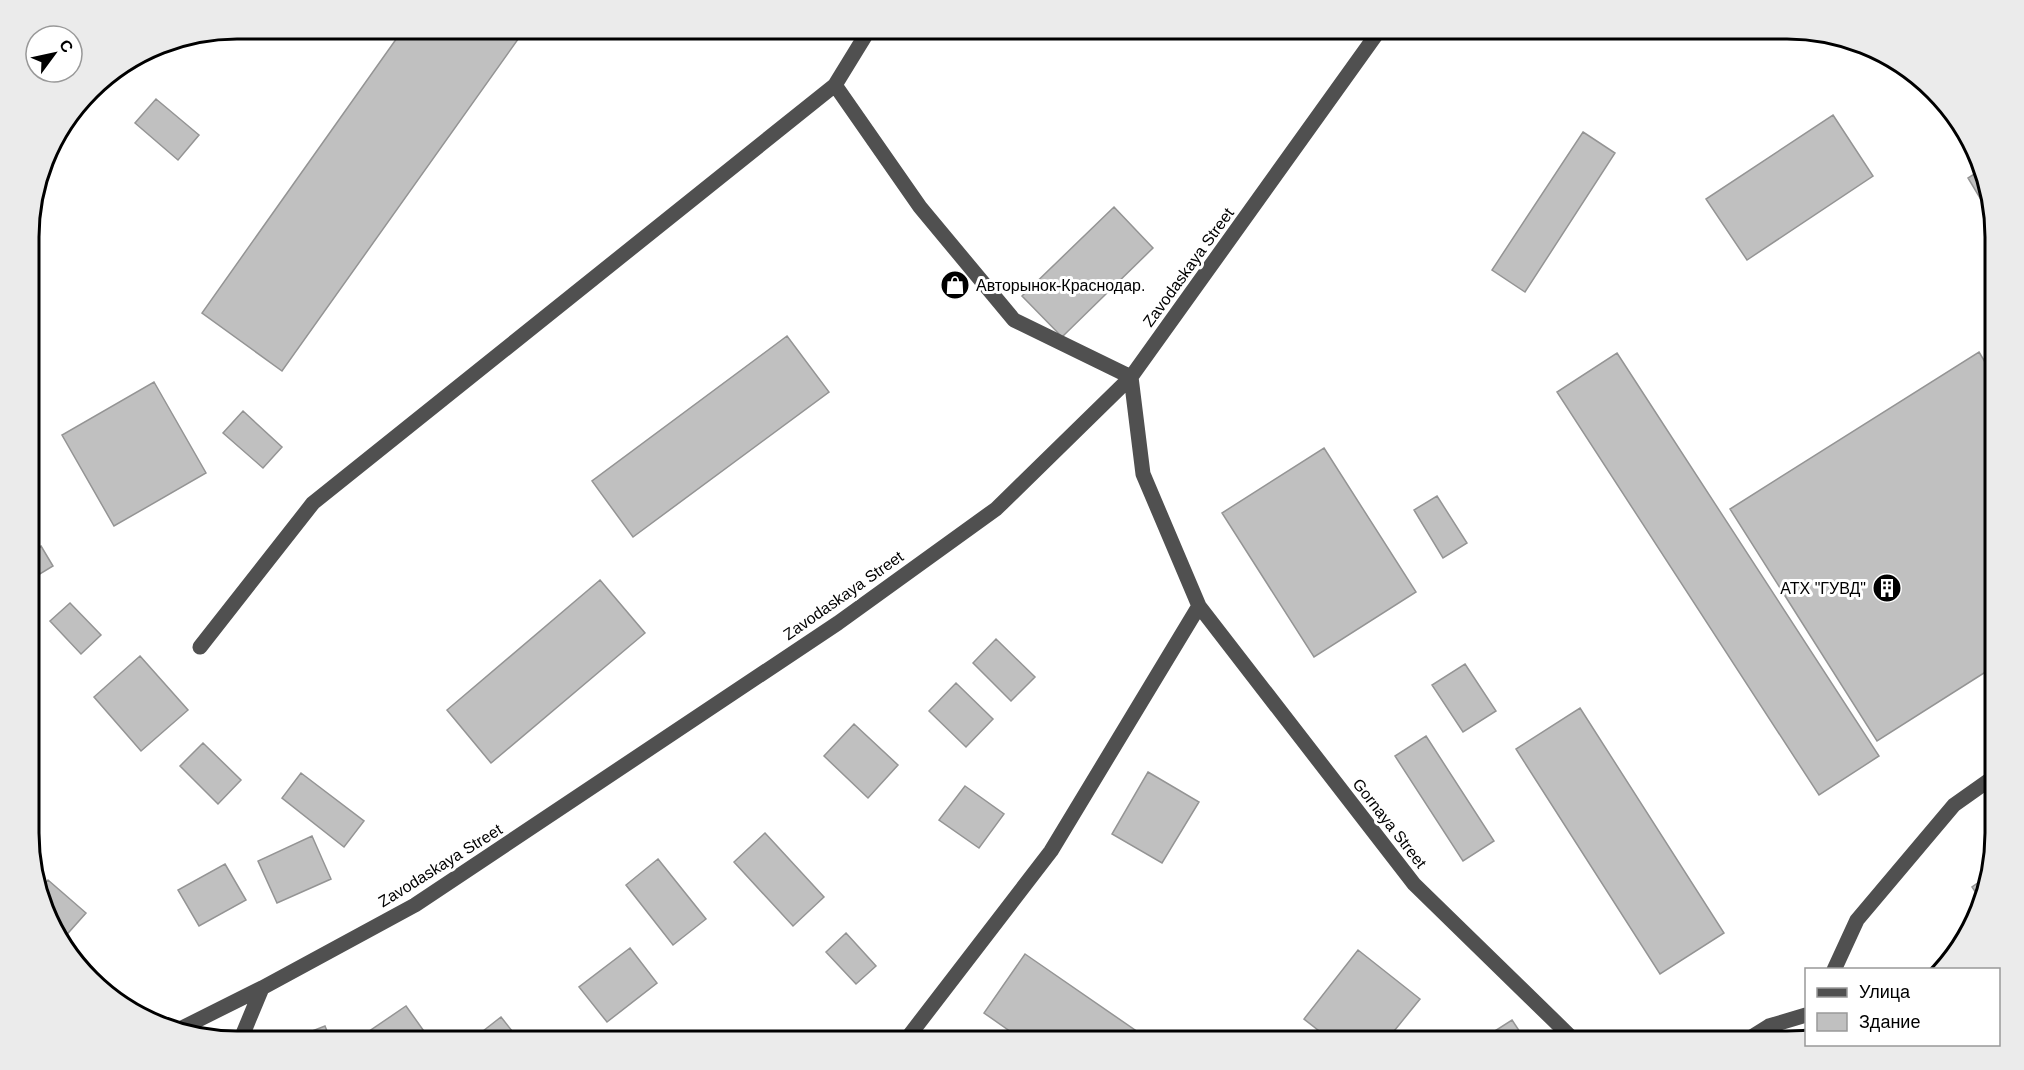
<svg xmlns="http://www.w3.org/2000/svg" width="2024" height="1070" viewBox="0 0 2024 1070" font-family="Arial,sans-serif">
<rect width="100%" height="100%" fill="#fff"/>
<path fill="#c0c0c0" stroke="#949494" stroke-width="1.5" d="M404 28H526L282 371 202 313Z
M156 99 199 135 178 160 135 123Z
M1833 115 1873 176 1747 260 1706 199Z
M1583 132 1615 153 1525 292 1492 270Z
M1979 171 1992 205 1986 208 1968 178Z
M1114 207 1153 248 1062 337 1022 296Z
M787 336 829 392 633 537 592 481Z
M1979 352 1994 377 1995 666 1877 741 1730 509Z
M1617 353 1879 756 1819 795 1557 392Z
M154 382 206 473 114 526 62 435Z
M243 411 282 447 263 468 223 433Z
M1324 448 1416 592 1314 657 1222 513Z
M1437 496 1467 543 1443 558 1414 510Z
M41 546 53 566 30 580V553Z
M600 580 645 633 491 763 447 710Z
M70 603 101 635 81 654 50 621Z
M996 639 1035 677 1011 701 973 663Z
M140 656 188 710 141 751 94 697Z
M1465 664 1496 711 1463 732 1432 685Z
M956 683 993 719 966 747 929 711Z
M1580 708 1724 933 1660 974 1516 749Z
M854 724 898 765 868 798 824 756Z
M1426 736 1494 841 1463 861 1395 756Z
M203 743 241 780 218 804 180 766Z
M1148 772 1199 802 1162 863 1112 834Z
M301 773 364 821 344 847 282 798Z
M965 786 1004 814 979 848 939 820Z
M765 833 824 897 793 926 734 862Z
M312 836 331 879 277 903 258 861Z
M658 859 706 919 673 945 626 885Z
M225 864 246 900 199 926 178 890Z
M1985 878 1980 899 1972 887Z
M48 880 86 913 61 941 41 888Z
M846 933 876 966 856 984 826 952Z
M630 948 657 983 607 1022 579 987Z
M1358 950 1420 999 1386 1041H1332L1304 1019Z
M1025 954 1151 1041H1024L984 1013Z
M406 1006 431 1041H365L362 1036Z
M501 1017 520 1041H492L483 1031Z
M1512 1020 1526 1041H1479Z
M325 1026 331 1041H296L294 1038Z"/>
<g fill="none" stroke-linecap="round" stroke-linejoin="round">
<path stroke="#505050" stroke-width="15" d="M835 85 920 207 1014 320 1131 377 1143 474 1199 606 1414 884 1575 1041
M200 647 313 503 835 85 870 28
M1834 970 1857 920 1954 805 1995 776
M182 1028 262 988 415 905 838 623 996 509 1131 377 1381 28
M240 1041 262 988
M905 1041 1051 851 1199 606
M1745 1041 1769 1026 1806 1015"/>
</g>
<defs>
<g id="shop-disc" transform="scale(1.5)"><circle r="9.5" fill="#000" stroke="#fff"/><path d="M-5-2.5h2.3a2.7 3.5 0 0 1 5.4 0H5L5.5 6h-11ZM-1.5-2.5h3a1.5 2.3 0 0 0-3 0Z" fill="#fff"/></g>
<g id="building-disc" transform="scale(1.5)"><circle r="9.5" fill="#000" stroke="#fff"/><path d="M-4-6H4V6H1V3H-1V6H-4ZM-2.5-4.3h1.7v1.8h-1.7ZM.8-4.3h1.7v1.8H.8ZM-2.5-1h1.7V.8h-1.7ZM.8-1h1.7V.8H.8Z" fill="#fff"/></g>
</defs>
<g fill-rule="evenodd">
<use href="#shop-disc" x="955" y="285"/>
<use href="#building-disc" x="1887" y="588"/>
</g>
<g text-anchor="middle" stroke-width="6" stroke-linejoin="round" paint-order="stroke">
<g font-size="16" fill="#000" stroke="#fff">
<text transform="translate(1188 267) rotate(-54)" y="6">Zavodaskaya Street</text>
<text transform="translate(843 595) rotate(-35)" y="6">Zavodaskaya Street</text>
<text transform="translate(1390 823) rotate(52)" y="6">Gornaya Street</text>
<text transform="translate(440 865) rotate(-32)" y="6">Zavodaskaya Street</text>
</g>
<g font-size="16" fill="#000" stroke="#fff" text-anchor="start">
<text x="976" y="291">Авторынок-Краснодар.</text>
<text x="1866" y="594" text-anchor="end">АТХ "ГУВД"</text>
</g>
</g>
<path d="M0 0H2024V1070H0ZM237 39H1787A198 198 0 0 1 1985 237V833A198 198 0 0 1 1787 1031H237A198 198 0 0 1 39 833V237A198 198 0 0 1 237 39Z" fill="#ebebeb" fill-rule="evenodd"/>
<path fill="none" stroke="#000" stroke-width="3" d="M237 39H1787A198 198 0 0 1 1985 237V833A198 198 0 0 1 1787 1031H237A198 198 0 0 1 39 833V237A198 198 0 0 1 237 39Z"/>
<rect x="1805" y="968" width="195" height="78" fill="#ffffff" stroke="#999999" stroke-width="1.5"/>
<rect x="1817" y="988" width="30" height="9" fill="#505050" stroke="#999999" stroke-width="1.5"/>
<text x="1859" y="998" font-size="18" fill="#000000">Улица</text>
<rect x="1817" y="1013" width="30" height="18" fill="#c0c0c0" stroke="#999999" stroke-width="1.5"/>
<text x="1859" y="1028" font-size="18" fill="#000000">Здание</text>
<g transform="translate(54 54) rotate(57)"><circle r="28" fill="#ffffff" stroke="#999999" stroke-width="1.5"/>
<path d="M0-4.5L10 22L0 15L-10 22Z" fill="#000000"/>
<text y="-9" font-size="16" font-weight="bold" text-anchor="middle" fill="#000000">С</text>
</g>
</svg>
